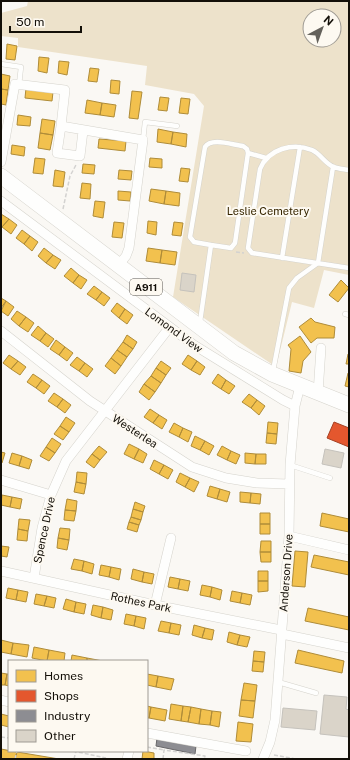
<svg xmlns="http://www.w3.org/2000/svg" width="350" height="760" viewBox="0 0 350 760" font-family="'Public Sans',sans-serif">
<rect width="100%" height="100%" fill="#faf8f4"/>
<path fill="#ede2cb" fill-rule="evenodd" d="M28 1H349V275L324 270 314 308 292 302 276 367 173 297 204 106 194 94 145 85 147 66 18 47V38L1 36V13L27 6ZM310 16H334V40H310Z"/>
<path fill="#f2c14e" stroke="#af8c39" d="M7 44 17 46 15 60 6 59Z
M39 57 49 58 47 73 38 71Z
M59 61 69 62 67 75 58 73Z
M90 68 99 69 97 82 88 81Z
M1 74 10 76 8 90 1 89Z
M111 80 120 81 119 94 110 93Z
M26 88 53 92 52 101 25 98Z
M1 89 8 90 6 105 1 104Z
M132 91 142 92 138 119 129 118Z
M160 97 169 98 167 111 158 110Z
M181 98 190 99 188 114 179 113Z
M87 100 102 103 100 115 85 113Z
M102 103 116 105 114 117 100 115Z
M18 115 31 117 30 126 17 125Z
M42 119 55 121 53 135 40 133Z
M158 129 173 132 171 144 157 142Z
M173 132 187 134 186 147 171 144Z
M40 133 53 135 50 150 38 148Z
M99 139 126 141 125 151 98 148Z
M12 145 25 147 24 156 11 154Z
M35 158 45 159 43 174 33 173Z
M150 158 162 159V168L149 167Z
M83 164 95 165 94 174 82 173Z
M181 168 190 169 188 182 179 181Z
M55 170 65 172 63 187 53 186Z
M119 170 132 171 131 180 118 179Z
M82 183 91 184 90 199 80 198Z
M151 189 166 191 164 204 149 201Z
M118 191 131 192 130 201 118 200Z
M166 191 180 193 179 206 164 204Z
M95 201 105 202 103 218 93 216Z
M1 214 9 219 2 227 1 226Z
M9 219 17 225 11 234 2 227Z
M148 221 157 222 156 235 147 233Z
M114 222 124 223 122 238 112 237Z
M174 222 183 223 181 236 172 235Z
M22 230 30 236 24 244 16 238Z
M30 236 38 242 32 251 24 244Z
M44 248 53 255 46 263 38 256Z
M148 248 162 250 160 263 146 261Z
M162 250 177 252 175 265 160 263Z
M53 255 61 260 55 269 46 263Z
M71 268 79 275 73 283 64 276Z
M79 275 87 280 81 289 73 283Z
M341 280 349 288 338 302 329 295Z
M94 286 102 292 96 300 87 294Z
M102 292 110 298 104 306 96 300Z
M1 298 6 301 1 308Z
M6 301 14 307 8 316 1 311Z
M117 303 125 309 119 318 111 311Z
M125 309 133 315 127 324 119 318Z
M17 311 26 317 19 326 11 319Z
M26 317 34 323 28 332 19 326Z
M311 318 315 322 335 327 334 338H317L311 343 299 327Z
M38 326 46 333 40 341 31 335Z
M46 333 54 339 48 347 40 341Z
M127 335 137 342 133 349 123 342Z
M300 336 311 352 303 361 301 373 289 371 291 349 288 345Z
M56 340 65 347 59 355 50 349Z
M123 342 133 349 127 357 117 350Z
M65 347 73 353 67 361 59 355Z
M117 350 127 357 121 366 111 358Z
M348 354H349V364H346Z
M9 355 18 361 11 369 3 363Z
M188 355 197 361 191 370 182 364Z
M77 357 85 363 79 371 70 365Z
M111 358 121 366 115 374 105 366Z
M18 361 26 367 20 375 11 369Z
M161 361 171 368 166 375 156 368Z
M197 361 205 367 200 375 191 370Z
M85 363 93 369 87 377 79 371Z
M156 368 166 375 161 383 151 376Z
M348 373H349V387L345 386Z
M33 374 42 380 36 388 27 382Z
M218 374 226 380 221 389 212 383Z
M151 376 161 383 155 392 144 384Z
M42 380 50 386 44 394 36 388Z
M226 380 235 386 229 394 221 389Z
M144 384 155 392 149 400 139 392Z
M54 393 63 399 57 407 48 401Z
M249 394 257 400 251 408 242 402Z
M63 399 71 405 65 413 57 407Z
M257 400 265 406 259 415 251 408Z
M150 409 159 415 153 423 144 417Z
M159 415 167 420 162 429 153 423Z
M66 417 75 423 69 432 60 426Z
M268 422 278 423 277 434 267 433Z
M174 423 183 428 179 437 169 432Z
M60 426 69 432 63 440 54 434Z
M183 428 192 432 188 442 179 437Z
M267 433 277 434 276 444 266 443Z
M195 436 205 441 200 450 191 446Z
M52 438 61 444 55 453 46 447Z
M205 441 214 446 209 455 200 450Z
M129 444 139 449 134 459 124 454Z
M99 446 107 452 100 460 92 454Z
M222 446 231 451 227 460 217 455Z
M46 447 55 453 49 461 40 456Z
M139 449 147 454 143 463 134 459Z
M231 451 240 455 236 464 227 460Z
M1 452 5 453 2 463H1Z
M12 453 22 456 19 466 9 463Z
M245 453 256 454 255 464 245 463Z
M92 454 100 460 94 468 86 462Z
M256 454H266V464H255Z
M22 456 32 460 29 469 19 466Z
M154 460 164 465 159 474 150 469Z
M164 465 173 470 168 479 159 474Z
M77 472 87 473 86 484 76 482Z
M180 473 190 478 185 487 176 482Z
M190 478 199 482 194 492 185 487Z
M76 482 86 484 84 494 74 492Z
M210 486 220 489 217 499 207 496Z
M220 489 230 492 227 502 217 499Z
M240 492 251 493 250 503 240 502Z
M251 493 261 494 260 504 250 503Z
M2 495 12 497 10 507 1 505Z
M12 497 22 499 20 509 10 507Z
M67 499 77 501 76 511 65 510Z
M135 502 145 506 143 512 133 509Z
M133 509 143 512 141 520 131 517Z
M65 510 76 511 74 521 64 520Z
M260 513H270V524H260Z
M322 513 349 519V532L320 526Z
M131 517 141 520 139 525 129 522Z
M19 519 30 520 28 531 18 529Z
M129 522 139 525 137 532 127 529Z
M260 524H270V534H260Z
M60 528 70 529 69 540 58 538Z
M18 529 28 531 27 541 17 540Z
M58 538 69 540 67 550 57 548Z
M261 541H271V552H260Z
M1 546 9 547 7 557 1 556Z
M295 551 308 552 305 587 292 586Z
M260 552H271V562H261Z
M314 555 349 562V575L311 567Z
M74 559 84 561 82 571 71 569Z
M84 561 94 564 92 574 82 571Z
M101 565 111 567 109 577 99 575Z
M111 567 121 569 119 580 109 577Z
M133 569 144 572 142 582 131 579Z
M258 571H268V581H258Z
M144 572 154 574 152 584 142 582Z
M170 577 180 579 178 589 168 587Z
M180 579 190 581 188 591 178 589Z
M258 581H268V591L258 592Z
M202 585 212 587 210 597 200 595Z
M212 587 222 590 220 600 210 597Z
M8 588 18 590 16 600 6 598Z
M18 590 28 592 26 602 16 600Z
M232 591 242 593 240 603 230 601Z
M242 593 252 595 250 605 240 603Z
M36 594 47 596 44 606 34 604Z
M47 596 56 598 54 608 44 606Z
M66 599 76 602 74 612 63 609Z
M76 602 86 604 84 614 74 612Z
M93 605 103 607 101 618 91 615Z
M103 607 113 610 111 620 101 618Z
M308 608 349 617V630L305 621Z
M126 614 136 616 134 626 124 624Z
M136 616 146 618 144 629 134 626Z
M161 621 171 623 169 633 158 631Z
M171 623 181 625 179 635 169 633Z
M194 625 205 628 202 638 192 635Z
M205 628 214 630 212 640 202 638Z
M229 632 240 635 237 645 227 642Z
M240 635 250 637 247 647 237 645Z
M1 640 13 643 11 654 1 652Z
M13 643 29 645 27 657 11 654Z
M34 647 49 650 47 661 32 658Z
M49 650 65 653 64 661H47Z
M298 650 344 661 342 673 295 663Z
M254 651 265 652 264 662 253 661Z
M72 655 87 658V661H71Z
M87 658 103 661H87Z
M253 661 264 662 263 672 252 671Z
M1 673 7 674 5 685H1Z
M7 674H9V686L5 685Z
M147 674 158 676 156 687 147 685Z
M158 676 174 679 171 690 156 687Z
M244 683 257 685 255 701 241 700Z
M241 700 255 701 253 718 239 716Z
M171 704 183 706 181 721 169 719Z
M147 706 151 707 149 718H147Z
M183 706 191 707 188 722 181 721Z
M151 707 167 710 165 721 149 718Z
M191 707 201 709 199 724 188 722Z
M201 709 212 711 210 725 199 724Z
M212 711 221 712 219 727 210 725Z
M1 714 9 716V727L1 725Z
M238 722 253 724 251 742 236 741Z
M1 749 17 752 15 759H1Z
M143 751 154 753V759H142Z
M17 752 59 759H15Z"/>
<path fill="#e4572e" stroke="#a54123" d="M334 422 349 428V447L327 438Z"/>
<path fill="#8d8d92" stroke="#686769" d="M157 738 196 746 195 754 156 746Z"/>
<path fill="#dad4c9" stroke="#c5c2bc" d="M182 273 196 275 194 292 180 290Z
M325 449 344 453 341 468 322 464Z
M324 695 347 697 346 709 349 710V737L320 734Z
M283 708 317 711 315 730 281 727Z"/>
<g fill="none" stroke-linecap="round" stroke-linejoin="round">
<g stroke="#d5d3cc" stroke-width="5.5">
<path id="lane" d="M1 64 21 67 19 85
M143 140 145 122 177 126
M248 153 266 158
M349 170C344 169 338 169 334 167 325 164 321 154 312 150 293 142 268 149 260 169L248 248 252 253 349 268
M282 258 300 147
M345 314 349 315
M200 322 211 245 231 248 235 243 248 153 247 149 243 146C233 145 211 137 205 147L190 237 194 242 211 245
M273 371 289 288 297 278 318 263 333 167
M290 465 330 478
M278 682 316 693"/>
</g>
<g stroke="#d5d3cc" stroke-width="10">
<path id="street" d="M61 126 57 153 80 156 83 131
M1 162 15 84 65 90 61 126 143 140 129 248 126 256 118 266
M1 201 194 345 283 400 295 406
M1 331 90 401 192 467 226 478 257 483 289 484
M318 393 321 348
M1 480 51 495
M289 536 349 550
M1 571 155 605 281 630
M34 578 42 528 51 495 66 461 169 328
M155 605 171 538
M282 634 349 648
M1 700 9 702
M147 733 246 751
M127 759 129 751
M263 759 270 742 275 720 289 536 290 465 295 406 300 386"/>
</g>
<g stroke="#d5d3cc" stroke-width="16">
<path id="primary" d="M1 176 234 353 272 374 349 405"/>
</g>
<path stroke="#d3d2d0" stroke-width="1.5" stroke-dasharray="4 2" stroke-linecap="butt" d="M63 209 70 176 76 165
M236 252 244 253
M1 737 9 738
M147 747 164 750
M73 751 106 758
M274 755 296 759
M15 759 17 751
M74 759 76 751
M163 759 164 750 205 756 204 759"/>
<use href="#lane" stroke="#fefefd" stroke-width="4.5"/>
<use href="#street" stroke="#fefefd" stroke-width="9"/>
<use href="#primary" stroke="#fefefd" stroke-width="15"/>
</g>
<g text-anchor="middle" stroke-width="4" stroke-linejoin="round" paint-order="stroke">
<rect fill="#fdf9f1" stroke="#59554e" stroke-width="1" x="130" y="279" width="32" height="16" rx="3"/>
<g font-size="10" font-weight="bold" fill="#130f08">
<text x="146" y="291">A911</text>
</g>
<g font-size="11" fill="#372600" stroke="#fdf9f1">
<text x="268" y="215">Leslie Cemetery</text>
</g>
<g font-size="11" fill="#130f08" stroke="#fdf9f1">
<text transform="translate(174 330) rotate(36)" y="4">Lomond View</text>
<text transform="translate(135 431) rotate(33)" y="4">Westerlea</text>
<text transform="translate(44 530) rotate(-78)" y="4">Spence Drive</text>
<text transform="translate(286 573) rotate(-86)" y="4">Anderson Drive</text>
<text transform="translate(141 602) rotate(12)" y="4">Rothes Park</text>
</g>
</g>
<rect width="350" height="760" fill="none" stroke="#130f08" stroke-width="4"/>
<rect x="8" y="660" width="140" height="92" fill="#fdf9f1" stroke="#9f9b94"/>
<rect x="16" y="670" width="20" height="12" fill="#f2c14e" stroke="#9f9b94"/>
<text x="44" y="680" font-size="12" fill="#130f08">Homes</text>
<rect x="16" y="690" width="20" height="12" fill="#e4572e" stroke="#9f9b94"/>
<text x="44" y="700" font-size="12" fill="#130f08">Shops</text>
<rect x="16" y="710" width="20" height="12" fill="#8d8d92" stroke="#9f9b94"/>
<text x="44" y="720" font-size="12" fill="#130f08">Industry</text>
<rect x="16" y="730" width="20" height="12" fill="#dad4c9" stroke="#9f9b94"/>
<text x="44" y="740" font-size="12" fill="#130f08">Other</text>
<g transform="translate(322 28) rotate(41)"><circle r="19" fill="#fdf9f1" stroke="#9f9b94"/>
<path d="M0-3L7 15L0 10L-7 15Z" fill="#64615b"/>
<text y="-6" font-size="11" font-weight="bold" text-anchor="middle" fill="#130f08">N</text>
</g>
<path d="M10 26v6h71v-6" fill="none" stroke="#130f08" stroke-width="2"/>
<text x="16" y="26" font-size="12" fill="#130f08" stroke="#fdf9f1" stroke-width="3" paint-order="stroke">50 m</text>
</svg>
